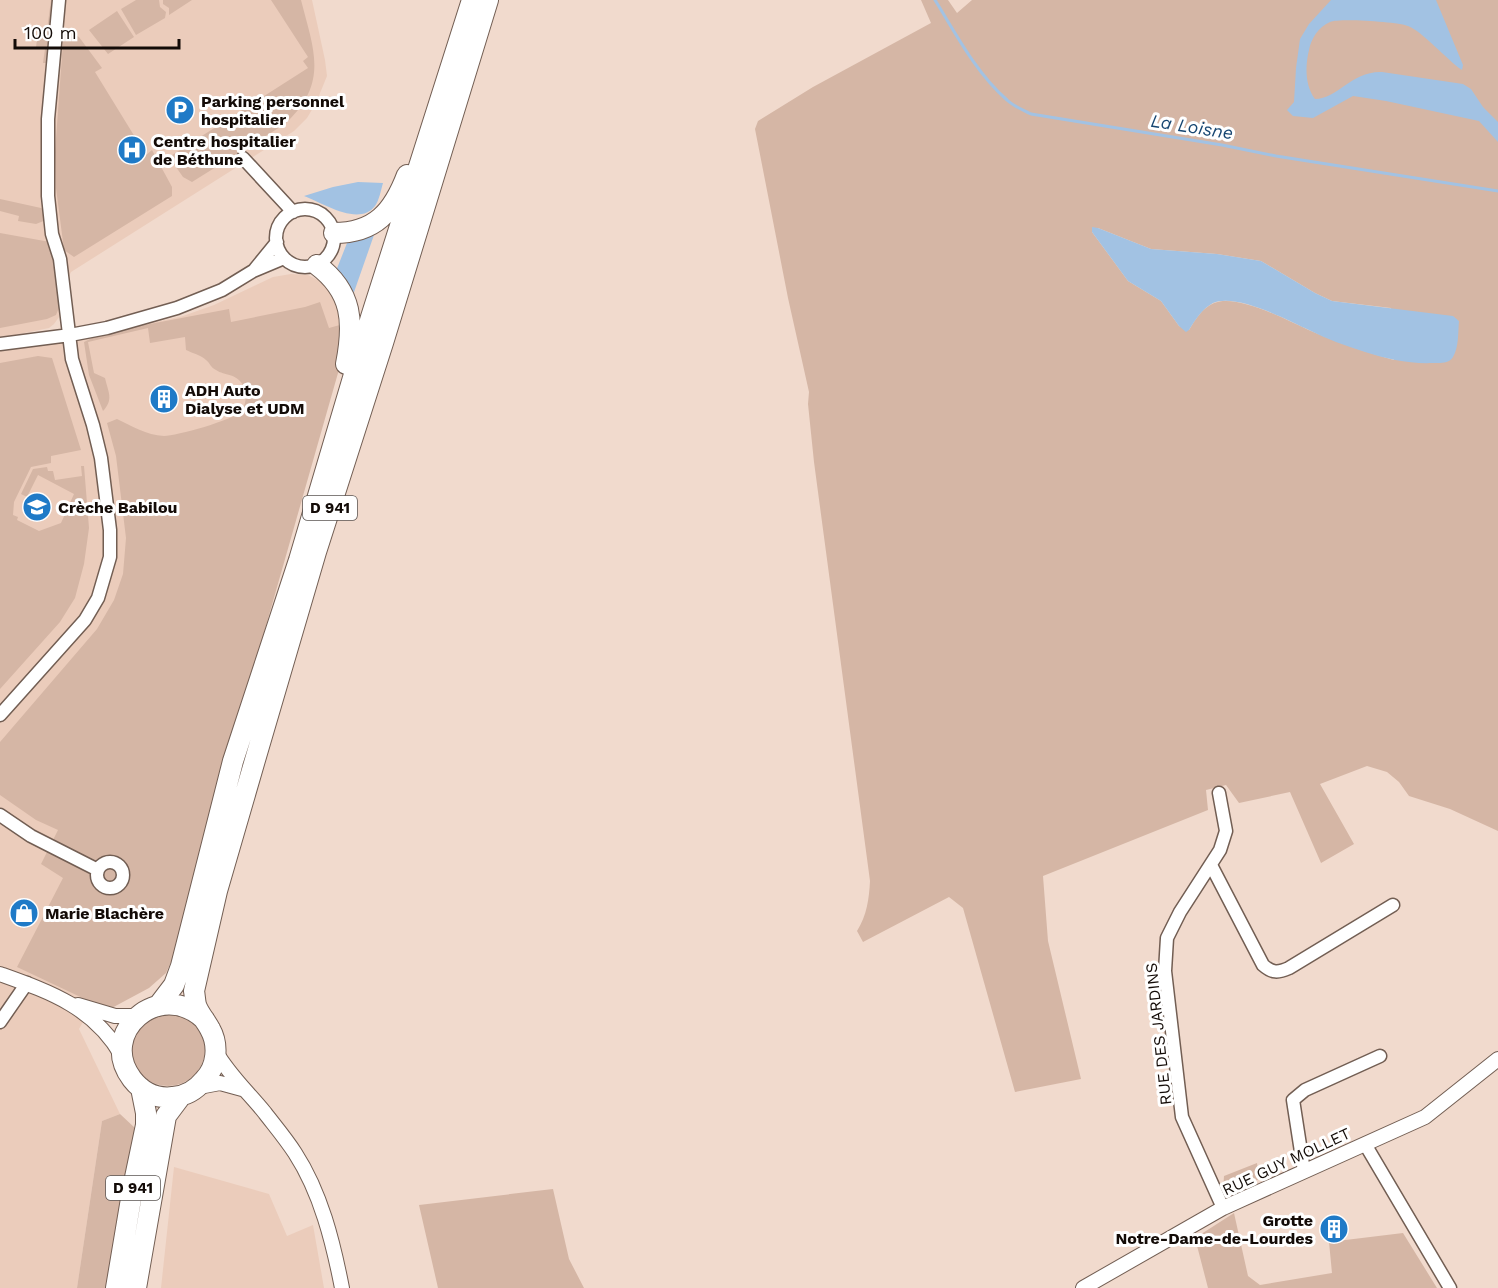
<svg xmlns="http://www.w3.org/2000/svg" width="1498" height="1288" viewBox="0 0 1498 1288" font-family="'Work Sans',sans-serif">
<rect width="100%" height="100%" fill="#f1dacd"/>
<path fill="#ebccbb" d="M0 0H312L325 60 327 76 316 103 307 118 294 131 71 272 68 278 59 317 54 324 49 328 0 338Z
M291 274 308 275 322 282 333 294 341 310 343 326 99 994 79 1029 120 1114 102 1121 77 1288H0V351L83 338 183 316 214 305 273 277Z
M174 1167 269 1194 287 1236 313 1225 324 1288H161Z"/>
<path fill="#d5b6a5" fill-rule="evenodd" d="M51 0H54L47 63H43L45 49 36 48 38 29 47 30Z
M136 0H159L160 7 166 12 165 18 136 35 121 9Z
M163 0H192L169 15V8L163 4Z
M271 0H301C314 51 329 83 285 124L192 182 183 177 169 157 308 68 303 61 308 57Z
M921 0H948L957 13 972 0H1498V831L1450 809 1409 796 1399 782 1387 772 1367 766 1320 784 1354 844 1321 863 1290 792 1239 803 1226 785 1206 790 1208 810 1043 876 1048 941 1081 1079 1015 1092 963 908 949 897 863 942 857 931C867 915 869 899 870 881L814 462 808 404 809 392 788 298 755 129 758 121 813 87 931 23ZM1092 228H1098L1151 249 1217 254 1261 261 1315 293 1332 301 1391 308 1394 360C1366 352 1338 343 1311 331 1288 321 1238 293 1214 303 1202 308 1195 320 1189 330L1179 326 1161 301 1128 281 1092 232Z
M117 11 134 37 108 54 89 30Z
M64 28 79 37 102 68 95 72 146 155 152 150 172 187V196L74 257 64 250 56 188 55 152Z
M0 199 41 208 46 212V220L36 224 18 221 19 216 0 211Z
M0 233 50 242 60 305 56 315 47 319 0 328Z
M320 302 329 328 347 323 340 366 199 861 175 953 166 973 149 988 108 1010 17 967 63 878 41 864 58 830 36 820 0 795V742L97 629 114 600 123 574 126 538 116 456 107 423 117 419C132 426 146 435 164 436 176 436 234 420 241 411 247 404 247 392 243 385 236 373 225 376 216 370 211 368 210 363 206 360 201 355 192 353 186 350L185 337 150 343 148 328 88 342 94 373 105 378C108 392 114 399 103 411L89 375 84 342 102 333 229 309 231 322 305 307Z
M38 356 52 358 81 450 51 456V463L31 467 14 502 13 515 18 517 17 520 39 531 61 523 74 494 38 475 27 497 21 494 33 469 47 467 48 471H53L55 480 82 476 81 466H84L89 528 84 564 75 598 60 622 0 689V363Z
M131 1049a37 37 0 1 1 74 0a37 37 0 1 1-74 0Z
M120 1114 135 1128 109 1288H77L102 1121Z
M1257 1163 1259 1179 1231 1194 1223 1191 1224 1176Z
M553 1189 569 1259 584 1288H438L419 1205Z
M1234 1213 1248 1276 1260 1285 1332 1273 1329 1242 1403 1233 1437 1288H1208L1195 1238Z"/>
<path fill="#a2c2e3" d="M1331 0H1436L1463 65 1462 70C1447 60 1422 31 1408 26 1397 22 1340 18 1330 22 1318 27 1311 39 1309 50 1305 66 1305 86 1315 99 1338 99 1351 71 1382 72L1463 84 1471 89 1483 107 1498 122V142L1479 121 1386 101 1353 96 1313 118 1293 116 1287 110 1294 102 1296 68 1300 39 1309 24Z
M358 182 383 183C381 190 379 201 375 206 359 227 323 203 304 196L333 187Z
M1092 227 1098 228 1151 249 1217 254 1261 261 1315 293 1332 301 1453 316 1459 321C1458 332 1459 347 1453 357 1449 364 1440 363 1433 363 1409 364 1387 359 1365 352 1346 346 1327 339 1309 330 1288 320 1236 293 1213 303 1202 309 1195 320 1189 330L1186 332 1179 326 1161 301 1128 281 1092 232Z
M374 235 353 295 336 271 349 238Z"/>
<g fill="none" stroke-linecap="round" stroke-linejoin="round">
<path stroke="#a2c2e3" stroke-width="3" d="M935 0C956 34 976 73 1007 100 1013 106 1023 110 1031 114L1222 145 1276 156 1498 191"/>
<g stroke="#725e53" stroke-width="15">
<path id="minor" d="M243 158 293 212
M276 238a29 29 0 1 1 58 0a29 29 0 1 1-58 0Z
M255 269 277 242
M0 344 70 335 107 328 177 308 222 290 253 271 284 258
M0 715 85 620 98 598 110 557V530L101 458 93 425 72 359 60 259 52 234 48 196V119L59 0
M1219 793 1226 831 1220 850 1180 912 1167 938 1165 971 1182 1117 1223 1208
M0 815 31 836 98 870
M97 875a13 13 0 1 1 26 0a13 13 0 1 1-26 0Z
M1211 865 1263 965C1272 973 1278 973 1289 968L1393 905
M0 1022 27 983
M1365 1144 1450 1288
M1304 1171 1293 1100 1305 1090 1380 1056"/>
</g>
<g stroke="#725e53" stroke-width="16">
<path id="tertiary" d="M0 974C50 992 94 1007 122 1056
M78 1005 115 1016H138
M216 1052C229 1075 248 1092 265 1113 275 1126 286 1139 295 1153 321 1193 333 1242 342 1288
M199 1087 220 1083 242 1089
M1083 1288 1223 1208 1425 1117 1498 1059"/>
</g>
<g stroke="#725e53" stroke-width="22">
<path id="trunk" d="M334 233C375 233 393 212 407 175
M317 265C353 292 354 323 346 364
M158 1006 174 985 181 966 233 761 299 560 371 317 472 0
M204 1019C159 978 97 1033 132 1079 142 1092 157 1099 173 1097 186 1096 196 1090 204 1080 217 1067 219 1045 210 1029 206 1021 199 1014 196 1005 195 1001 195 996 194 991L217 891 255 760 316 552 383 343 488 0
M116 1288 133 1187 146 1125V1113L141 1088
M136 1288 166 1116 181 1096"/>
</g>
<use href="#minor" stroke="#fff" stroke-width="12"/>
<use href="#tertiary" stroke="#fff" stroke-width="14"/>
<use href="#trunk" stroke="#fff" stroke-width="20"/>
</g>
<defs>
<g id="parking-disc" transform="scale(1.5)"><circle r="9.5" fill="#1f7ac7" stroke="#fff"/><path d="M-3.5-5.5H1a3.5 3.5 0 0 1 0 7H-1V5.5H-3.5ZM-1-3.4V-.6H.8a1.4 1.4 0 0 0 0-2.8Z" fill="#fff"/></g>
<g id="hospital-disc" transform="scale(1.5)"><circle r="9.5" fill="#1f7ac7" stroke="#fff"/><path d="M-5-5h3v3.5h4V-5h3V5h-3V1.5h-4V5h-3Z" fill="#fff"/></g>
<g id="building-disc" transform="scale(1.5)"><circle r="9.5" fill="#1f7ac7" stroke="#fff"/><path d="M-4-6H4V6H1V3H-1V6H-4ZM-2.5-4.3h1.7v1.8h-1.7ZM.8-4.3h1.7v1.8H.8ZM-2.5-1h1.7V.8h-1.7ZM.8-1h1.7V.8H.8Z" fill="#fff"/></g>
<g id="school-disc" transform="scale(1.5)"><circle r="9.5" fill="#1f7ac7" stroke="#fff"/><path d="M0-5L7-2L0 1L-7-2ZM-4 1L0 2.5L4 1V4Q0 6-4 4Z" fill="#fff"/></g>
<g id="shop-disc" transform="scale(1.5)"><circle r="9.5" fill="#1f7ac7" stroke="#fff"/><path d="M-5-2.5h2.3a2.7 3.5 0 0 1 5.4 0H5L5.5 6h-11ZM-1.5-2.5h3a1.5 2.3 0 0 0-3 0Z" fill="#fff"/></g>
</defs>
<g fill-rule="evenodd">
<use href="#parking-disc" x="180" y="110"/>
<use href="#hospital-disc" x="132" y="150"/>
<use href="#building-disc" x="164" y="399"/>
<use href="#school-disc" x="37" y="507"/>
<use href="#shop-disc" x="24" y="913"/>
<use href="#building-disc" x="1334" y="1229"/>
</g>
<g text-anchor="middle" stroke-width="6" stroke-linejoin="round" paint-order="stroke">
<g fill="#fff" stroke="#5a5451" stroke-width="1.5">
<rect x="303" y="496" width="54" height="24" rx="4.5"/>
<rect x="106" y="1176" width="54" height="24" rx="4.5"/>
</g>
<g font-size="15" font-weight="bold" fill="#130b07">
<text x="330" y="513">D 941</text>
<text x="133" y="1193">D 941</text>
</g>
<g font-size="16" font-weight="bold" fill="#130b07" stroke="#fff" text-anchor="start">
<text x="201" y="107">Parking personnel<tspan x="201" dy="18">hospitalier</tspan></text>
<text x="153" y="147">Centre hospitalier<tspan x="153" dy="18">de Béthune</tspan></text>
<text x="185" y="396">ADH Auto<tspan x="185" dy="18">Dialyse et UDM</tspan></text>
<text x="58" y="513">Crèche Babilou</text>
<text x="45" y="919">Marie Blachère</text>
<text x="1313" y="1226" text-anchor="end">Grotte<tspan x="1313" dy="18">Notre-Dame-de-Lourdes</tspan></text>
</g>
<g font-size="16" fill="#130b07" stroke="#fff">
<text transform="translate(1158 1034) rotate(-96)" y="6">RUE DES JARDINS</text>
<text transform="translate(1286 1161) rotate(-25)" y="6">RUE GUY MOLLET</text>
</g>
<g font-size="18" font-style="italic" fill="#184772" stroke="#fff">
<text transform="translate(1192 127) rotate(9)" y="6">La Loisne</text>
</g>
</g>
<path d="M15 39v9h164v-9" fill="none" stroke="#130b07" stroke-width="3"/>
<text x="24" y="39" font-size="18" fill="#130b07" stroke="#ffffff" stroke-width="4.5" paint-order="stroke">100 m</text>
</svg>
